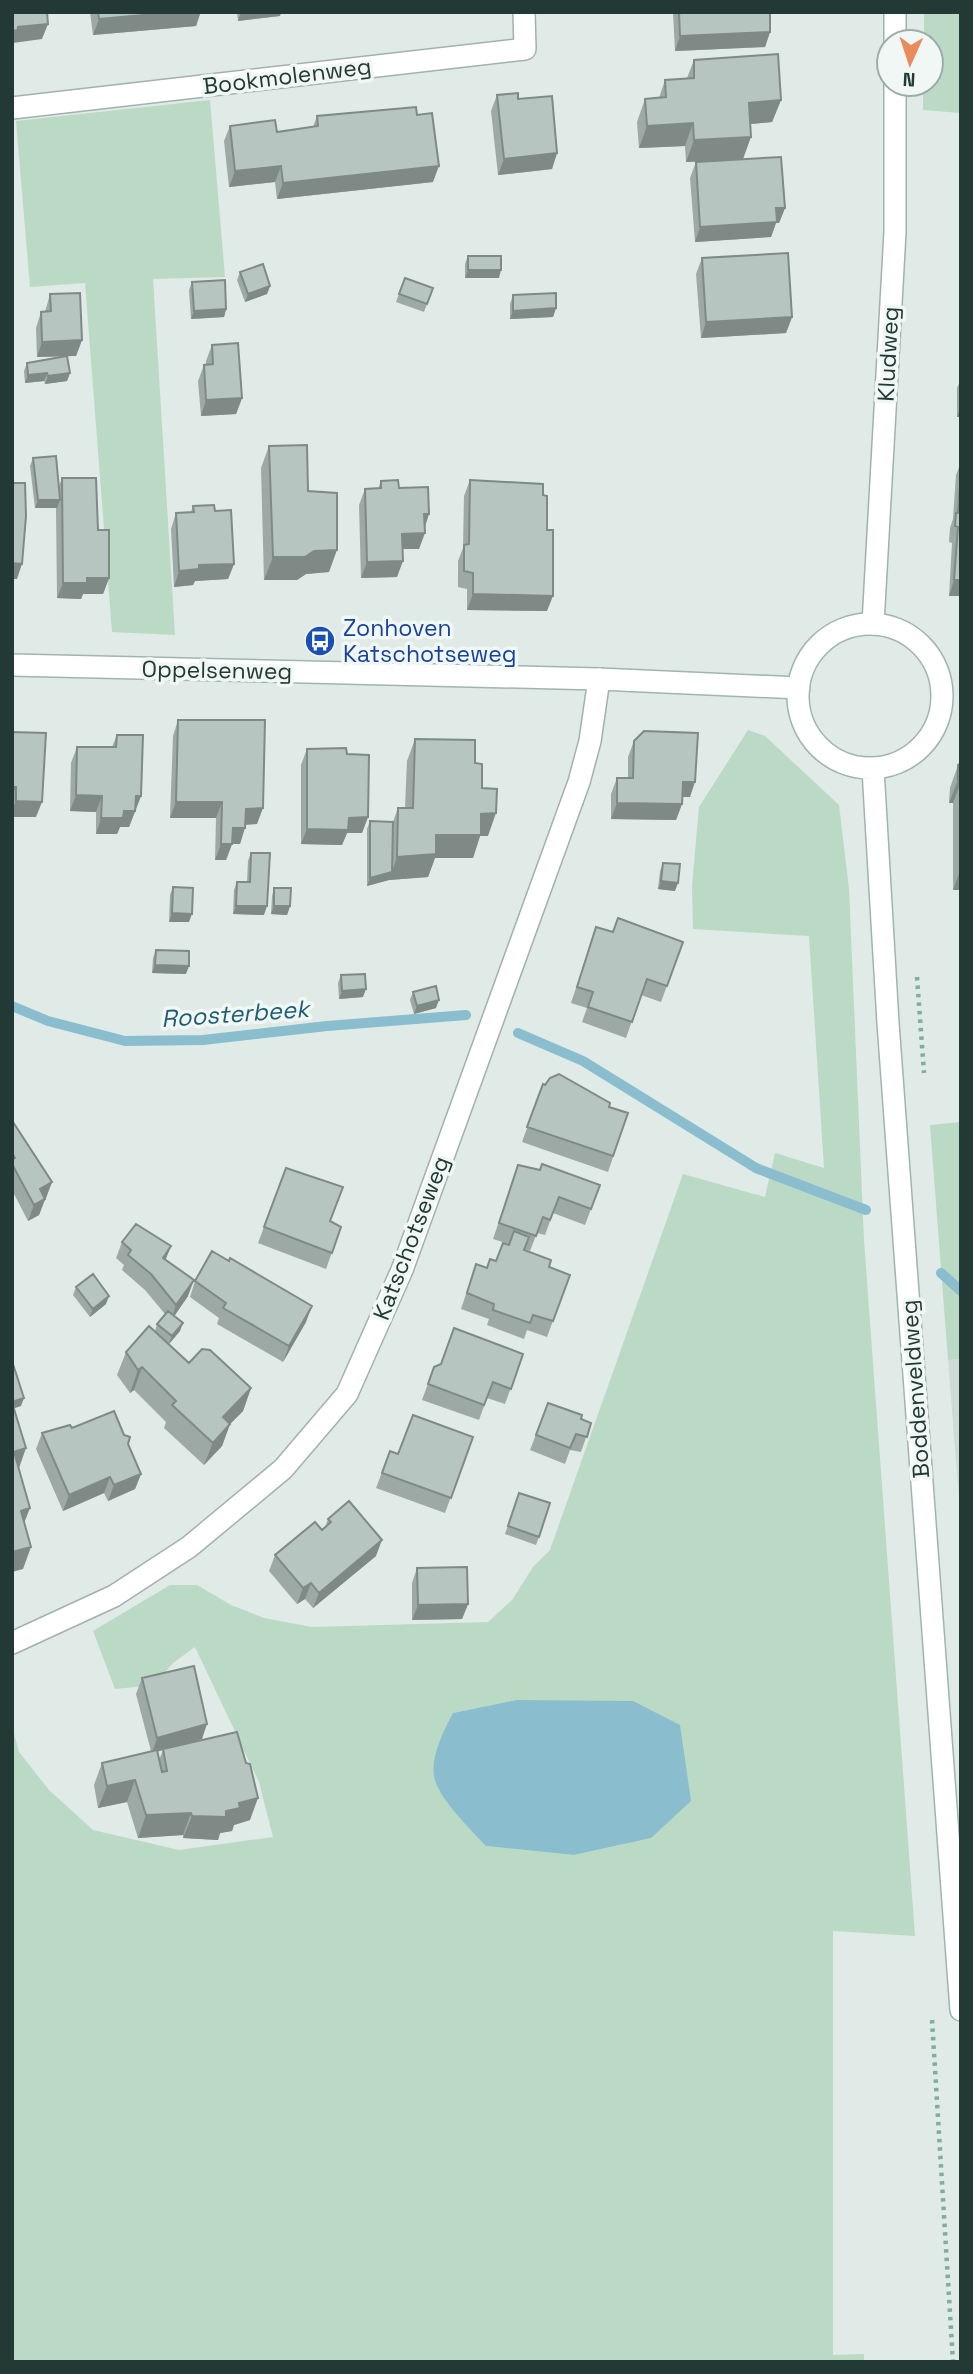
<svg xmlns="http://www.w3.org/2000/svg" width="973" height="2374" viewBox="0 0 973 2374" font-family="'Space Grotesk',sans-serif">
<rect width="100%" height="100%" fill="#e0eae6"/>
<path fill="#cedad5" d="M961 1359V1524L948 1360Z"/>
<path fill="#badac5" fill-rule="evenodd" d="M924 12H961V113L923 110V84H931V42H924Z
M210 100 225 277 153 279 175 635 112 632 85 283 30 287 16 121Z
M748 730 765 736 839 805 849 889 864 1240 915 1936 833 1931V2355L864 2354V2362H12V1726L19 1752 49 1790 93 1830 179 1850 273 1837 259 1782 195 1647 173 1663 154 1685 115 1689 93 1631 170 1585H197L231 1605 264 1618 312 1627 488 1622 512 1600 533 1567 550 1550 683 1174 765 1197 775 1153 824 1168 809 936 693 929 692 886 699 807ZM516 1700 651 1838 574 1855 486 1846 453 1713Z
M961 1122V1359L948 1360 930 1125Z"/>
<path fill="#8abdcd" d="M516 1700 633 1701 680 1725 691 1801 651 1838 574 1855 486 1846C472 1831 437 1797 434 1776 431 1756 444 1730 453 1713Z"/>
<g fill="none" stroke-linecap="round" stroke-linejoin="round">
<path stroke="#8abdcd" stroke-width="10" d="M12 1006 48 1021 125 1041 203 1040 327 1026 466 1015
M518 1033 583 1061 756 1168 866 1210
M941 1273 961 1291"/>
<g stroke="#a3b1ad" stroke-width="24">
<path id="street" d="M895 12V42
M12 108 525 49 524 12
M873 624 895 232V84
M12 1643 114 1596 189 1547 283 1469 347 1394 402 1270 579 782 590 741 599 679"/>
</g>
<g stroke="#a0b5af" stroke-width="24">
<path id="secondary" d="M798 696a72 72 0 1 1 144 0a72 72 0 1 1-144 0Z
M12 665 599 679 799 688
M873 769 888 1023 961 2010"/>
</g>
<path stroke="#82aca2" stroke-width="4.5" stroke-dasharray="3.5 5" stroke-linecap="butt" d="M917 977 924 1073
M932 2020 953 2362"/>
<use href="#street" stroke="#fff" stroke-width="21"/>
<use href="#secondary" stroke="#fff" stroke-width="21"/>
</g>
<path fill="#9da9a5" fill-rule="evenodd" d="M90 12H218L200 14 196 26 93 35Z
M237 12H281L280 16 238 21Z
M673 12H771L770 32 765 47 675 51Z
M694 60 781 100 772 122 750 124 743 159 785 208 779 223H776L771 237 695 242 690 178 696 162 739 160 686 162 685 146 639 148 637 122 645 99 659 98 665 80 687 78Z
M497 95 518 99 557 153 552 169 498 175 491 111Z
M317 116 433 182 277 199 275 182 229 187 224 141 230 126 277 132 313 127Z
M468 256 499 278H465V264Z
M702 258 792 317 786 333 701 338 696 274Z
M240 272 270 286 267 294 245 302 237 280Z
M405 278 433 288 424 312 396 302Z
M192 282 226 309 224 317 191 319 189 290Z
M50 294 82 340 76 356H67L70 373 67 381 45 384 44 381 25 383 24 371 27 363 62 356 37 357 36 328 41 312H45Z
M513 295 556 308 553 317 510 319V304Z
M212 345 242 398 236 414 201 416 198 381 204 365H206V361Z
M961 379V417H957V388Z
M269 446 308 491 329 572 306 574 297 580H264L261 468Z
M33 458 59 486 62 478 98 530 109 578 103 594H83L81 599 57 598 56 508H35L30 466Z
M961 462V596H949L952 543 949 542 950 528 953 519 956 475Z
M470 480 547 611 467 610V589L458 587V561L463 548 464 496Z
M381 481 399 488 424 528 419 549H403L397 577 361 578 359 505 365 489H378Z
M193 506 215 511 234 564 228 579 195 581 193 585 174 587 171 529 176 513 191 512Z
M178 720 257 824 245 825 240 844H232L226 860H215L216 818H170L173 736Z
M12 732 36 817H12Z
M117 735 141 796 129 827H120L117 834H96V812L70 811 71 763 77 747H112Z
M415 739 475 763 482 788 488 836H480L473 858H435L428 877 389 880 367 886V829L370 821 393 822 398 808H405L407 761Z
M634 741 690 797H682V804L676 820 611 819V794L617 778H628V757Z
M307 749 347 754 368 817 362 833H347L342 845 301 844V765Z
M961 763V890H953V803H949L950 788 958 765Z
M251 853 264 915 233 914 234 890 237 882H247L248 861Z
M663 863 675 891 658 889 660 871Z
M173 887 189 922H169L170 895Z
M274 888 290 906 287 915 271 914 272 896Z
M596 927 613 932 683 942 661 1002 641 995 626 1038 582 1022 587 1008 571 1003Z
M156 950 186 974 152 973 153 958Z
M341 975 363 997 339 999 338 983Z
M413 992 436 1008 414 1014 410 1000Z
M543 1084 628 1113 608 1172 522 1142Z
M12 1122 52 1182 39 1215 28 1221 12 1190Z
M286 1168 330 1221 341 1227 326 1269 258 1243Z
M513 1180 600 1185 585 1225 553 1213 545 1235 537 1233 530 1251 524 1249V1250L549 1267 570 1275 547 1337 527 1330 524 1339 487 1325 489 1319 461 1309 476 1264 487 1268 496 1261 509 1245V1244L493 1239Z
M122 1242 171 1246 165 1260 188 1296 174 1316 180 1331 169 1344 189 1363 251 1388 243 1411 230 1424 222 1446 204 1465 164 1428 166 1422 134 1390 130 1393 117 1375 126 1352 155 1331 157 1324 165 1314 145 1290 122 1270 124 1265 116 1258Z
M195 1281 306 1322 283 1362 217 1324 219 1318 190 1297Z
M76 1287 106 1304 90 1317 73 1295Z
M523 1354 505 1404 487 1398 479 1420 422 1400 434 1367Z
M548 1403 591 1423 581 1452 570 1450 565 1464 530 1450Z
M72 1428 128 1444 141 1474 135 1489 108 1501 104 1493 63 1511 36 1449 42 1433Z
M473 1437 445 1513 376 1488 390 1451 398 1454Z
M519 1493 539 1537 536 1545 505 1534Z
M328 1519 376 1556 313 1608 305 1599 297 1604 269 1571 275 1555 322 1530 325 1528Z
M417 1568 468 1604 462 1619 412 1620V1583Z
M142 1678 202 1739 182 1745 250 1820 234 1825 232 1831 220 1833 218 1840 183 1838V1835L138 1838 127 1802 98 1808 94 1785 102 1763 151 1751 136 1694ZM163 1750 159 1760 157 1752Z"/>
<path fill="#7f8a86" d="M178 12H218L200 14 196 26 93 35 99 19Z
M241 12H281L280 16 238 21Z
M48 24 42 39 13 43 12 45V31L18 27Z
M770 32 765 47 675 51 680 36Z
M781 100 772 122 741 125 749 103Z
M693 123 685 146 639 148 647 126Z
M751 137 743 159 686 162 694 140Z
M557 153 552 169 498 175 504 159Z
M281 166 275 182 229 187 235 171Z
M439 166 433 182 277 199 283 183Z
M776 208H785L779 223H776L771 237 695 242 700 227Z
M468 270H501L499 278H465Z
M270 286 267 294 245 302 248 294Z
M556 308 553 317 510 319 513 311Z
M226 309 224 317 191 319 194 311Z
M792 317 786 333 701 338 706 322Z
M82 340 76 356 37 357 42 342Z
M47 373 44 381 25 383 28 375Z
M70 373 67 381 45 384 48 376Z
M242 398 236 414 201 416 206 400Z
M961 405V417H957Z
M38 500H60L57 508H35Z
M424 514H429L424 530Z
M425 533 419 549H397L402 534Z
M337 550 329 572 306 574 297 580H264L273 557 314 551Z
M403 561 397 577 361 578 367 562Z
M12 563 22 564 17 579H12Z
M234 564 228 579 195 581 193 585 174 587 179 571 199 565Z
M87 578H109L103 594H83L81 599 57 598 63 583Z
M954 580H961V596H949Z
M473 594 553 596 547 611 467 610Z
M958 780H961V782L953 803H949Z
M683 782H695L690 797H677Z
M12 787H16L12 797Z
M76 795 102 796 96 812 70 811Z
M136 796H141L129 827H120L117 834H96L101 818 124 811Z
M16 801 42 802 36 817H12V810Z
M176 802H222L216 818H170Z
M617 803 682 804 676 820 611 819Z
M263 808 257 824 240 825 246 809Z
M496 813 488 836H480L473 858H435L428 877 389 880 367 886 370 878 392 872 397 857 436 835 481 814Z
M368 817 362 833H347L342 845 301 844 307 829 349 818Z
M233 828H245L240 844H232L226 860H215L221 844Z
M961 868V890H953Z
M661 881 678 883 675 891 658 889Z
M236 906H267L264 915 233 914Z
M274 906H290L287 915 271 914Z
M172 913 192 914 189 922H169Z
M155 965 189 966 186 974 152 973Z
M366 989 363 997 339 999 342 991Z
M439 1000 436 1008 414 1014 417 1006Z
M52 1182 46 1198 35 1204 40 1189Z
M45 1199 39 1215 28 1221 34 1205Z
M171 1246 165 1261 163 1258Z
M194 1280 188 1296 171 1321 176 1305Z
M109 1296 106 1304 90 1317 93 1309Z
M312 1306 306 1322 283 1362 289 1346Z
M183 1323 180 1331 169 1344 172 1336Z
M142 1367 134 1390 130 1393 138 1370Z
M251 1388 243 1411 230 1424 222 1446 204 1465 223 1417Z
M24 1398 21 1406 12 1409V1402Z
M26 1448 18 1471 14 1452Z
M141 1474 135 1489 108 1501 114 1485Z
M110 1477 104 1493 63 1511 69 1495Z
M30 1508 21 1531V1511Z
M382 1540 376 1556 313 1608 319 1593Z
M31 1547 23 1569 12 1572V1552Z
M311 1583 305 1599 297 1604 303 1588Z
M468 1604 462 1619 412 1620 418 1605Z
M207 1724 202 1739 152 1753 157 1738Z
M135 1780 127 1802 98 1808 107 1786Z
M258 1798 250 1820 234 1825 232 1831 220 1833 218 1840 183 1838 192 1816 226 1811 239 1803Z
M191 1813 183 1835 138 1838 146 1815Z"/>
<path fill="#b6c5c0" stroke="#7f8a86" stroke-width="2" d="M12 12H47L48 24 18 27V30L12 31Z
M98 12H177L99 19Z
M679 12H770V32L680 36Z
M778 54 781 100 749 103 751 137 694 140 693 123 647 126 645 99 666 97 665 80 694 78V60Z
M518 93V99L552 96 557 153 504 159 497 95Z
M416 107 417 115 432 113 439 166 283 183 281 166 235 171 230 126 275 120 277 132 318 126 317 116Z
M781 157 785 208H776L777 222 700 227 696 162Z
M788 253 792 317 706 322 702 258Z
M468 256H501V270H468Z
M263 264 270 286 248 294 240 272Z
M405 278 433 288 427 304 399 294Z
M225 280 226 309 194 311 192 282Z
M80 293 82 340 42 342 41 312 51 311 50 294Z
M556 293V308L513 311V295Z
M238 343 242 398 206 400 204 365 213 364 212 345Z
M67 356 70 373 48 376 47 373 28 375 27 363Z
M307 445 308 491 337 493V550L314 551 305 557H273L269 446Z
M56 456 60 500H38L33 458Z
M961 472V580H954L958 527 955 526 956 513H958Z
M62 478H96L98 530H109V578H87V583H63Z
M398 480 399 488 428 487 429 514H424L425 533 402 534 403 561 367 562 365 489 381 488V481Z
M470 480 543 484V495L547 496V530H553V596L473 594V573L464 571V545L469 544Z
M12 483H25L26 516 22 564 12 563Z
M214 505 215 511 231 510 234 564 199 565V569L179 571 176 513 194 512 193 506Z
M178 720H265L263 808 246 809 245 828H233L232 844H221L222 802H176Z
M644 731 698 733 695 782H683L682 804 617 803V778H633L634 741Z
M12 732 46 733 42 802 16 801V787H12Z
M117 735H143L141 796H136L135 811H124L123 818H101L102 796 76 795 77 747H116Z
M415 739 475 740V763L482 764V788L497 789 496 813 481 814V835H436V854L397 857 398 808H413Z
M346 748 347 754 369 755 368 817 349 818 348 830 307 829V749Z
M961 763V780H958V765Z
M370 821 393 822 392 872 370 878Z
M251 853H270L267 906H236L237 882H250Z
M663 863 680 864 678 883 661 881Z
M173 887 193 888 192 914 172 913Z
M274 888H291L290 906H274Z
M618 918 683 942 667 986 647 979 632 1022 588 1007 593 992 577 987 596 927 613 932Z
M156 950 189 951V966L155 965Z
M365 974 366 989 342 991 341 975Z
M436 986 439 1000 417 1006 413 992Z
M559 1074 610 1103 609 1107 628 1113 613 1156 527 1127 543 1084 545 1085 550 1078Z
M12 1122H13L52 1182 40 1189 45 1199 34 1205 12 1164V1160L15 1158 12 1153Z
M542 1164 600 1185 591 1209 559 1197 550 1220 543 1217 536 1236 499 1223 518 1165 540 1170Z
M286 1168 343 1187 330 1221 341 1227 332 1253 264 1227Z
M136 1224 171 1246 163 1258 194 1280 176 1305 151 1274 128 1255 131 1250 122 1242Z
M514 1231 529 1237 524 1250 551 1260 549 1267 570 1275 553 1321 533 1315 530 1323 493 1310 494 1304 467 1293 476 1264 487 1268 490 1259 496 1261 503 1243 509 1245Z
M212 1251 229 1261 230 1258 312 1306 289 1346 223 1308 226 1303 195 1281Z
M93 1274 109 1296 93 1309 76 1287Z
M168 1311 183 1323 172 1336 157 1324Z
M149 1326 189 1363 202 1349 210 1350 251 1388 223 1417 230 1424 213 1443 172 1405 176 1401 142 1367 138 1370 126 1352Z
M454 1328 523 1354 511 1389 493 1382 484 1405 428 1384 434 1367 441 1364Z
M12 1361 24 1398 12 1402Z
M548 1403 582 1415 581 1419 591 1423 587 1437 576 1434 570 1448 536 1435Z
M12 1409H14L26 1448 14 1452 30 1508 21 1511 31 1547 12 1552Z
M114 1411 124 1435 130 1437 128 1444 141 1474 114 1485 110 1477 69 1495 42 1433 70 1425 72 1428Z
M413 1415 473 1437 451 1498 382 1473 390 1451 398 1454Z
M519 1493 550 1503 539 1537 508 1526Z
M349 1501 382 1540 319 1593 311 1583 303 1588 275 1555 315 1522 322 1530 331 1522 328 1519Z
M467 1567 468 1604 418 1605 417 1568Z
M194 1666 207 1724 157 1738 142 1678Z
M237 1732 246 1763 250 1764 258 1798 239 1803 240 1808 226 1811V1817L192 1816 191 1813 146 1815 135 1780 107 1786 102 1763 157 1750 162 1772 167 1771 163 1749Z"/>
<defs>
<g id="bus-disc" transform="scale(1.575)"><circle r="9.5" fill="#1a4fb4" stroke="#f0f7f4"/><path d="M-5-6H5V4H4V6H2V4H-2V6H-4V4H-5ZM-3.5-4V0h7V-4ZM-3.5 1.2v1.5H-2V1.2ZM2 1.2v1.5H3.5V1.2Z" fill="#fff"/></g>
</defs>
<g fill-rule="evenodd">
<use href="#bus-disc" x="320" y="641"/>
</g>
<g text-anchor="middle" stroke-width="7" stroke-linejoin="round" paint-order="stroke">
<g font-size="23" fill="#223935" stroke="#f0f7f4">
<text transform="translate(287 76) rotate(-7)" y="8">Bookmolenweg</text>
<text transform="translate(888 354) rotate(-87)" y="8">Kludweg</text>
<text transform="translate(217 670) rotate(1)" y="8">Oppelsenweg</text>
<text transform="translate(411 1238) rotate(-69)" y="8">Katschotseweg</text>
<text transform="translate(915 1389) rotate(-94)" y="8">Boddenveldweg</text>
</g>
<g font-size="23" fill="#164399" stroke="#f0f7f4" text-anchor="start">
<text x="343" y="636">Zonhoven<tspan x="343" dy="26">Katschotseweg</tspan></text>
</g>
<g font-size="24" font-style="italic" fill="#1f5e72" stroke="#f0f7f4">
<text transform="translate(235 1014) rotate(-4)" y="8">Roosterbeek</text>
</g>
</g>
<rect width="973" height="2374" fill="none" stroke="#223935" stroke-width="28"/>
<g transform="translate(910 63) rotate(183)"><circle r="33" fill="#f0f7f4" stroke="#9eaba8" stroke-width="2"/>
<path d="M0-5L12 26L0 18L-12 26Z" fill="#ea8b5e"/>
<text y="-10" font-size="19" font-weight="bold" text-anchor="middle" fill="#223935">N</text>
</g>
</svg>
